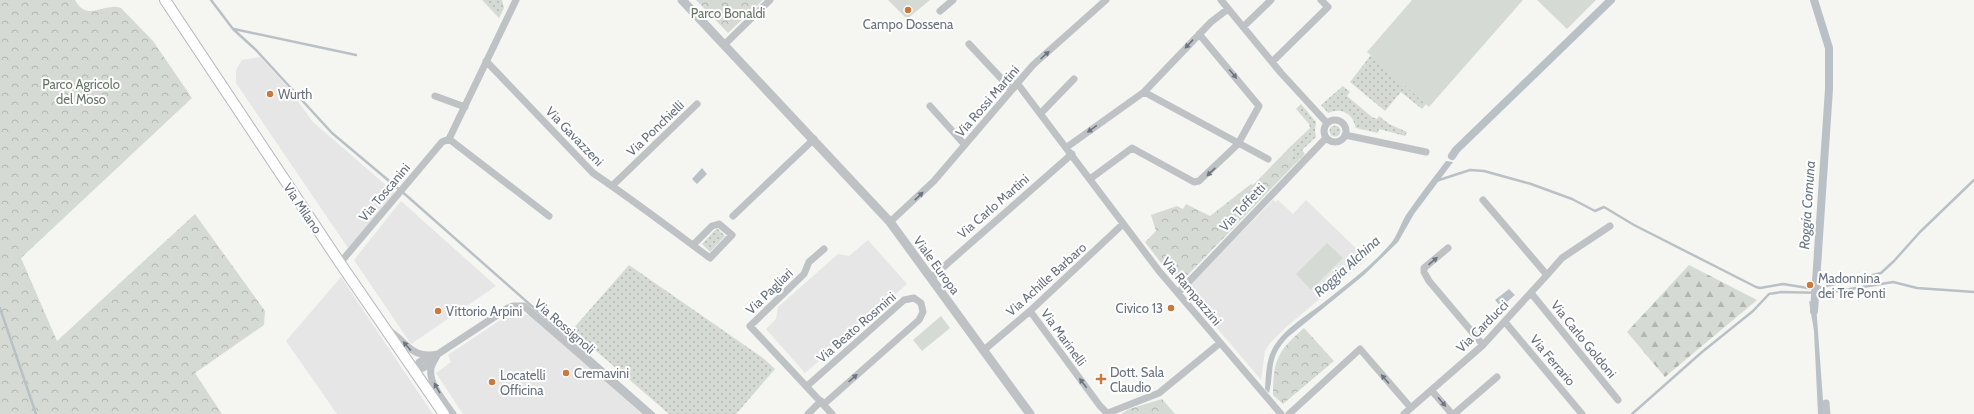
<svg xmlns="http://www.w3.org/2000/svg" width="1974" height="414" viewBox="0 0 1974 414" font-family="Cabin,sans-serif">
<defs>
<pattern id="grass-dots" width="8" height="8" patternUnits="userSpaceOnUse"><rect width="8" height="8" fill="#d5dbd4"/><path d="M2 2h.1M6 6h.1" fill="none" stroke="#b1b6b1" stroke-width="1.8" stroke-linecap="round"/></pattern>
<pattern id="forest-firs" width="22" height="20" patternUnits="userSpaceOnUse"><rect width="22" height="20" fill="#d5dbd4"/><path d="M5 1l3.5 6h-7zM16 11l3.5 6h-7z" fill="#b1b6b1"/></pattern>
<pattern id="park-crowns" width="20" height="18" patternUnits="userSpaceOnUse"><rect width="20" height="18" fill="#d5dbd4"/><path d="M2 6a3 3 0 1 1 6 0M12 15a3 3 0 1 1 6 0" fill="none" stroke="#b1b6b1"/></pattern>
</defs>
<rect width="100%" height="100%" fill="#f5f5f2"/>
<path fill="#e5e6e5" d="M260 57 288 88 313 122 395 193 348 248 236 83V70L242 60Z
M1273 200 1276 202 1278 200 1293 214 1306 200 1367 259 1285 328 1270 343 1265 351 1261 380 1185 290Z
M401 201 496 286 411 344 354 260Z
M868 240 907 284 805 373 766 329 776 319 778 307 838 254 849 256Z
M341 277 430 410 433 414H337L286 341Z
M511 313 530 315 642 414H463L436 373 451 362 448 355Z"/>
<path fill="url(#grass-dots)" d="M482 0H502L504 8 499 18Z
M1371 55 1426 104 1422 109 1401 92 1385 111 1350 82Z
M1343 86 1350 92 1347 96 1372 117 1377 119 1379 116 1389 124 1407 132 1405 136 1379 129 1378 133 1356 128C1353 114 1342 107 1328 113L1321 105Z
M1301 104 1316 122 1315 131 1316 137 1302 150 1305 154 1294 165 1288 158 1293 153 1289 148 1310 128 1309 124 1296 109Z
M1329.5 131a5.5 5.5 0 1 1 11 0a5.5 5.5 0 1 1-11 0Z
M717 228 725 236 710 252 702 244Z
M629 265 763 358 775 369 736 414H669L572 330Z"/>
<path fill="url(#forest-firs)" d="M1689 265 1757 300 1665 377 1627 332Z"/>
<path fill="url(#park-crowns)" d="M0 0H75C87 23 105 2 121 8L153 41 192 98 21 258 57 341 195 214 265 311 264 325 195 373 222 414H0Z
M696 0H763L728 33Z
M1289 148 1293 153 1288 158 1294 165 1181 282 1175 281 1145 242 1156 231 1151 215 1177 206 1183 209 1186 204 1210 216 1251 184 1253 185Z
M1304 328 1334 361 1283 404 1273 395C1273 359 1278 351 1304 328Z
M1162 399 1175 414H1121L1129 409Z"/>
<path fill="#d5dbd4" d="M888 0H930L907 19Z
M1412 0H1523L1429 107 1367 52Z
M1537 0H1596L1567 29Z
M1327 243 1343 258 1311 290 1296 274Z
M941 316 950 328 922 351 913 340Z"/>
<path fill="#bac1c6" d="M1446 161 1453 162 1414 214 1398 242 1364 275 1288 337C1268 358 1275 368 1269 393L1265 389C1266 376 1266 361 1272 350 1282 330 1306 316 1323 303 1347 284 1373 265 1392 242 1398 234 1401 223 1406 215 1419 196 1433 178 1446 161Z
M702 168 707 174 697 184 692 179Z
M1509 289 1515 295 1501 307 1495 300Z
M1809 301 1816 304 1824 414H1818L1814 331Z"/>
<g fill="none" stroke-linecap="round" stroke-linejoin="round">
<path stroke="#bac1c6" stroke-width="2.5" d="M211 0 233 29 256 50 332 133 407 196 654 414
M234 29 356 55
M1436 181 1470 170 1484 171 1531 184 1572 199 1595 211 1604 207 1634 225 1756 287 1760 288 1783 284 1814 289 1881 273 1894 261 1920 232 1974 180
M0 308 36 414
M1632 414 1702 352 1753 311 1769 294 1781 292 1826 293 1893 282 1917 288 1974 292"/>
<path stroke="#bac1c6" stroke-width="8" d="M1814 0 1829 48V89L1814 311
M1452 156 1456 150 1611 0"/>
<g stroke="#b4b7bc" stroke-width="12">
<path id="secondary" d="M165 0 340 263 444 414"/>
</g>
<path stroke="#bfc2c5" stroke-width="7" d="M1221 0 1281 73 1327 123
M940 11 953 0
M1243 27 1271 0
M969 44 1012 90
M724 45 770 0
M486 61 593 173C633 200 671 229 710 258L732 235 719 224 712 226 693 245
M1272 62 1328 7 1321 0
M1017 83 1159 271 1281 414
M1144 92 1268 159
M435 96 465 107
M930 106 964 144
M1041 113 1074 79
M1324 131a11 11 0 1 1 22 0a11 11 0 1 1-22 0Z
M1345 135 1426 152
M449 139 549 216
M1067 147 1144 92 1211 22 1228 9
M1090 179 1132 148 1194 182 1199 181 1238 144 1259 106 1199 34
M612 186 697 104
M733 216 814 139
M890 222 934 181 1033 65 1106 0
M1448 248 1424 268V272L1429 281 1483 345
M824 249 809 262 804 274 750 326 832 414
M340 263 442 142 449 139 516 0
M1547 275 1562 258 1610 226
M931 278 1072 154
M1178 293 1326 138
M1531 293 1618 400
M1030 311 1100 406 1108 414
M1505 322 1582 414
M388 330C409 343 410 359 438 354L508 308 513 306H524L648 414
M984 350 1030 311 1123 224
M438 354C436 358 432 363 431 368 428 384 445 402 453 414
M415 370 423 368 433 362
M415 370 419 362 430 356
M807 386 904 300 914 298 921 303 923 312 919 320 824 404
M1432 391 1452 414
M1826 403 1827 414
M1108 413 1159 393 1220 343
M808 414 821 401
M1289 414 1360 349 1411 408
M1404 414 1483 345 1547 275 1483 200
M1454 414 1497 377"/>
<path stroke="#bfc2c5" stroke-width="9" d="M682 0 890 222 1030 414"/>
<use href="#secondary" stroke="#fff" stroke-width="10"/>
</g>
<defs><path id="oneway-solid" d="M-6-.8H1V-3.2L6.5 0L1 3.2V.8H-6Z"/></defs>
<g fill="#6c7582">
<use href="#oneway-solid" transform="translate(1189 44) rotate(133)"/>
<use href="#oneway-solid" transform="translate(1045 55) rotate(-42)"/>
<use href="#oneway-solid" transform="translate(1233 74) rotate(50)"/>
<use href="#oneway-solid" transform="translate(1092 129) rotate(144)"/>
<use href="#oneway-solid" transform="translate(1211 172) rotate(136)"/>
<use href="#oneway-solid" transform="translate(919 196) rotate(-44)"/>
<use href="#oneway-solid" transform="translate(1433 261) rotate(-40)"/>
<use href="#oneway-solid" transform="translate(407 346) rotate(-131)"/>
<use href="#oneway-solid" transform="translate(853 378) rotate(-42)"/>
<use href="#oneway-solid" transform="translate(1385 379) rotate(-131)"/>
<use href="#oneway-solid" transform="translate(1083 383) rotate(-127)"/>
<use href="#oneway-solid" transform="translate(437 388) rotate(-120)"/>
<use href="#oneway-solid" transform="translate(1442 402) rotate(50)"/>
</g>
<g fill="#cc783c" stroke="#fff" stroke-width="1.5">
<circle cx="908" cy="10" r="4"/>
<circle cx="270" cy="94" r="4"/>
<circle cx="1810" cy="285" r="4"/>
<circle cx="1171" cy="308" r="4"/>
<circle cx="438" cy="311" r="4"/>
<circle cx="566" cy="373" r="4"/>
<path d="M1099 373h4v4h4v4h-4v4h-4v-4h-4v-4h4z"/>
<circle cx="492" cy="382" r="4"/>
</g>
<g text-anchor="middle" stroke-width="4" stroke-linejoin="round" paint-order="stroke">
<g font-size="13" fill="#676" stroke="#fff">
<text x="728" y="18">Parco Bonaldi</text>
<text x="81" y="89">Parco Agricolo<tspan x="81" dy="15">del Moso</tspan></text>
</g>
<g font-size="13" fill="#68717f" stroke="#fff" text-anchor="start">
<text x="908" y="29" text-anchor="middle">Campo Dossena</text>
<text x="278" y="99">Wurth</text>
<text x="1818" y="283">Madonnina<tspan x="1818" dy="15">dei Tre Ponti</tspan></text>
<text x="1163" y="313" text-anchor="end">Civico 13</text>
<text x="446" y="316">Vittorio Arpini</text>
<text x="1110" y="377">Dott. Sala<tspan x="1110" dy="15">Claudio</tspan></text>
<text x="574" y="378">Cremavini</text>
<text x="500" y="380">Locatelli<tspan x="500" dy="15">Officina</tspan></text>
</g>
<g font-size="13" fill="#68717f" stroke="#fff">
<text transform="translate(987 101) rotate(-49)" y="5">Via Rossi Martini</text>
<text transform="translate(655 128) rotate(-44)" y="5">Via Ponchielli</text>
<text transform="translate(575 136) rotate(46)" y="5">Via Gavazzeni</text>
<text transform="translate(384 192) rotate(-50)" y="5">Via Toscanini</text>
<text transform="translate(993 206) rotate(-41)" y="5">Via Carlo Martini</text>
<text transform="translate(1242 207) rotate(-47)" y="5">Via Toffetti</text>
<text transform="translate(303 208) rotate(56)" y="5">Via Milano</text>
<text transform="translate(937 265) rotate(54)" y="5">Viale Europa</text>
<text transform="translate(1046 279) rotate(-42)" y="5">Via Achille Barbaro</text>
<text transform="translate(769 291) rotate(-44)" y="5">Via Pagliari</text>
<text transform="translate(1192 291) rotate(50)" y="5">Via Rampazzini</text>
<text transform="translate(565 326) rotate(41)" y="5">Via Rossignoli</text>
<text transform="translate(1482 326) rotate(-45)" y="5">Via Carducci</text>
<text transform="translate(856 327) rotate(-41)" y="5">Via Beato Rosmini</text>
<text transform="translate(1064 337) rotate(54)" y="5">Via Marinelli</text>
<text transform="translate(1584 339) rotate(51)" y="5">Via Carlo Goldoni</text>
<text transform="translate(1553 360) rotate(50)" y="5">Via Ferrario</text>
</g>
<g font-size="14" font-style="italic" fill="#697783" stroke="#fff">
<text transform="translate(1807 205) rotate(-86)" y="5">Roggia Comuna</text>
<text transform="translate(1347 266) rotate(-42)" y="5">Roggia Alchina</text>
</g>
</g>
</svg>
